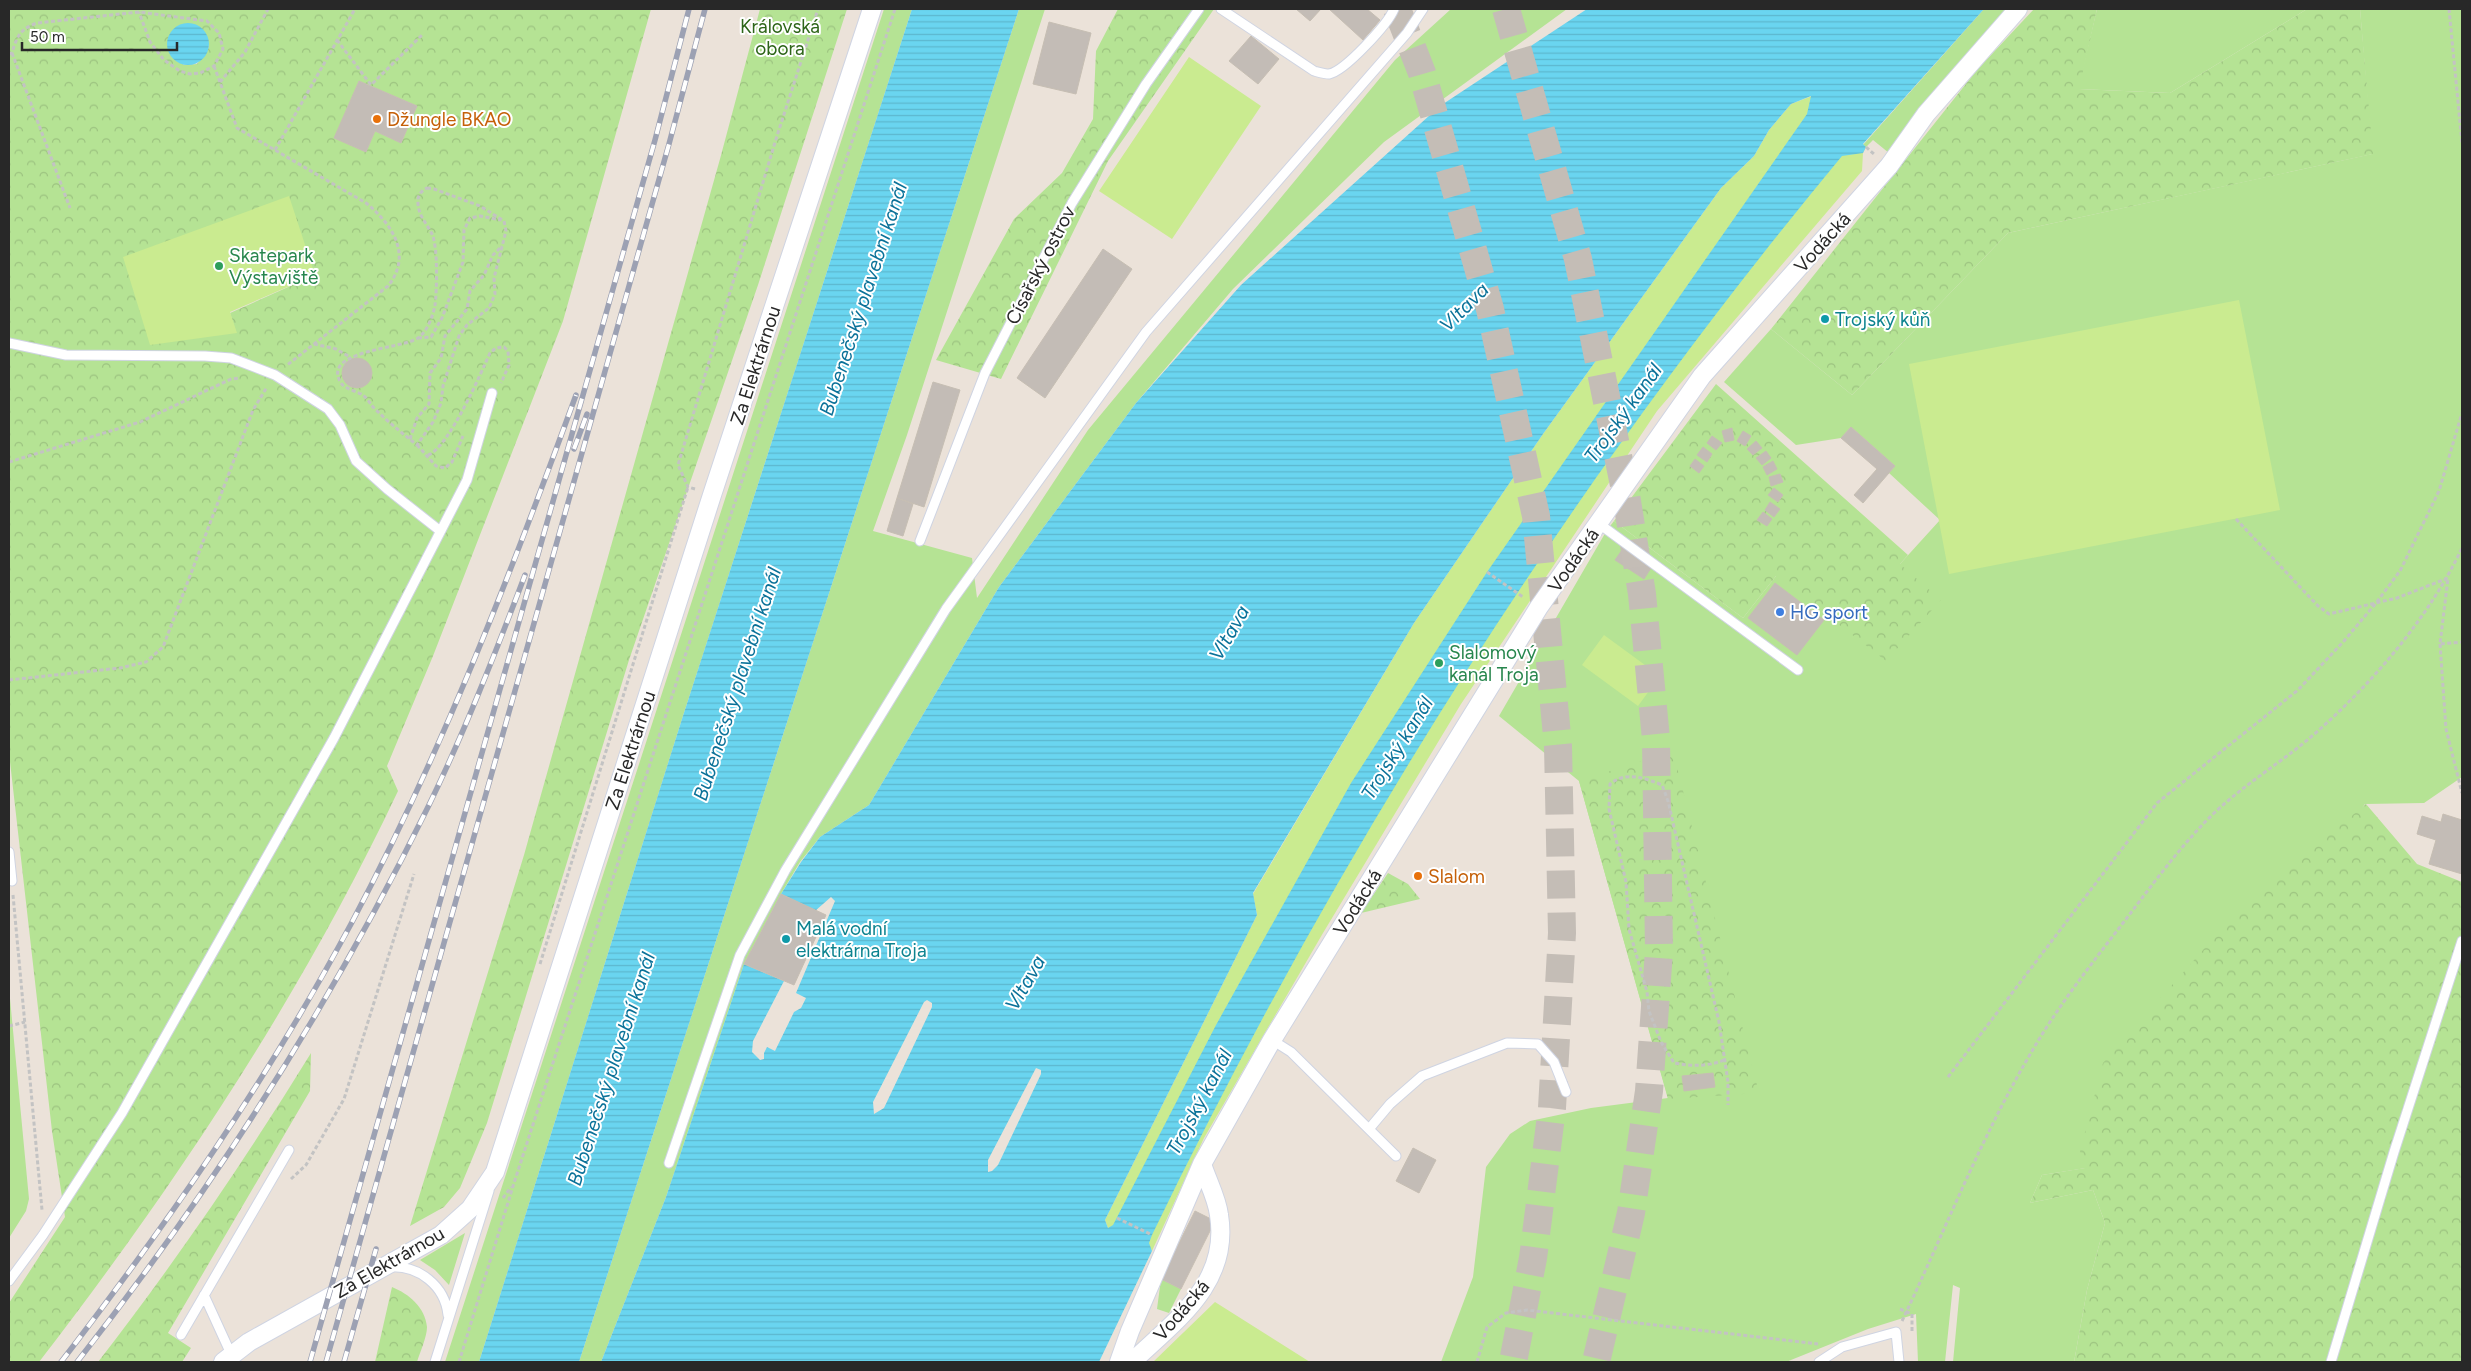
<svg xmlns="http://www.w3.org/2000/svg" width="2471" height="1371" viewBox="0 0 2471 1371" font-family="Figtree,sans-serif">
<defs>
<pattern id="forest-crowns" width="20" height="18" patternUnits="userSpaceOnUse" patternTransform="scale(1.25)"><rect width="20" height="18" fill="#b5e394"/><path d="M2 6a3 3 0 1 1 6 0M12 15a3 3 0 1 1 6 0" fill="none" stroke="#9cc380"/></pattern>
<pattern id="water-rules" width="6" height="5" patternUnits="userSpaceOnUse" patternTransform="scale(1.25)"><rect width="6" height="5" fill="#6ad5f0"/><path d="M0 2.5h6" fill="none" stroke="#5cb7ce"/></pattern>
</defs>
<rect width="100%" height="100%" fill="#ebe2d9"/>
<path fill="#b5e394" d="M884 9H912L682 719 479 1362H445Z
M1019 9H1045L907 435 873 531 972 558 977 598 1088 430 1395 60 1451 9H1567L1384 142 1233 289 1136 403 999 587 869 805 820 837 800 862 781 894 744 964 666 1197 601 1362H579Z
M1984 9H2013L1889 153 1873 140 1866 147 1863 145Z
M2097 9H2307L2170 93 2078 89Z
M2360 9H2462V777L2424 803 2365 804 2086 1168 2042 1175 2030 1203 2093 1190 2105 1223 2087 1290 2074 1362H1953L1960 1288 1953 1285 1945 1362H1918L1916 1314 1868 1329 1786 1362H1441L1473 1277 1486 1167 1510 1134 1530 1121 1591 1108 1668 1098 1579 781 1499 716 1607 530 1614 521 1743 618 1776 576 1900 564 1940 520 1889 473 1895 466 1851 427 1841 438 1796 445 1724 382 1771 329 1852 395 2008 233 2372 154Z
M9 988 29 1199 26 1211 9 1238Z
M465 1233 449 1285 435 1270 420 1260Z
M1161 1279 1181 1289 1169 1313 1157 1309Z"/>
<path fill="url(#forest-crowns)" fill-rule="evenodd" d="M9 9H651L563 321 433 656 387 766 398 791C301 996 177 1183 39 1362H9V1303L65 1217 52 1131 9 753ZM206 34 209 47 197 64 184 65 169 52 168 39ZM359 81 417 106 401 143 375 131 366 152 335 138ZM124 257 315 275 230 313 236 333ZM351 359H361L369 365 372 374 364 386 351 387 344 380V366Z
M760 9H847L758 285 629 660 487 1123 460 1188 444 1207 410 1226 524 855 720 159Z
M1118 9H1214L1108 161 1001 379 936 360 1014 219 1062 173 1093 119 1096 51Z
M2034 9H2097L2079 89 2170 93 2307 9H2360L2373 154 2008 233 1852 395 1771 329 1977 70Z
M1716 384 1908 555 1900 564 1941 600 1886 661 1776 576 1743 618 1614 521Z
M1673 751 1759 1093 1668 1099 1579 781Z
M2366 804 2417 864 2462 882V1362H2074L2087 1290 2105 1223 2093 1190 2030 1203 2042 1175 2085 1168 2080 1151 2103 1063 2241 907Z
M1388 873 1408 884 1420 899 1361 913Z
M311 1053 310 1091 168 1333 191 1348 182 1362H98C175 1263 245 1160 311 1053Z
M392 1287C409 1294 425 1307 427 1327 427 1337 420 1352 417 1362H375Z"/>
<path fill="#caeb90" d="M1189 57 1261 106 1172 239 1099 191Z
M1812 96 1866 147 1863 153 1862 171 1657 411 1461 704 1323 933 1204 1138 1152 1251 1148 1243 1108 1228 1105 1220 1257 915 1253 894 1414 623 1543 434 1721 188 1754 156 1769 130 1791 104Z
M289 196 315 275 230 312 237 333 150 345 123 257Z
M2239 300 2280 510 1949 574 1909 364Z
M1604 635 1660 676 1638 706 1582 665Z
M1215 1302 1310 1362H1153Z"/>
<path fill="url(#water-rules)" fill-rule="evenodd" d="M912 9H1019L579 1362H479L682 719Z
M1587 9H1984L1863 144 1866 147 1863 153 1842 156C1569 485 1338 850 1152 1235L1149 1243 1152 1251 1099 1362H601L666 1197 744 964 784 981 753 1041 752 1052 760 1060 764 1059V1053L767 1047 775 1051 794 1012 801 1008 806 998 796 993 835 901 831 897 815 911 781 894 801 862 820 837 869 805 999 587 1136 403 1241 285 1440 106ZM1811 96 1807 114 1487 572 1351 783 1216 1025 1113 1225 1108 1228 1105 1220 1257 915 1253 893 1414 623 1543 434 1721 188 1754 156 1769 130 1791 104ZM927 1000 932 1003V1007L884 1108 874 1114 873 1102 924 1002ZM1036 1068 1041 1070V1074L998 1165 992 1171 988 1172V1160Z
M167 44a21 21 0 1 1 42 0a21 21 0 1 1-42 0Z"/>
<path fill="#c3bcb6" stroke="#c6beb3" d="M1296 9H1321L1310 21Z
M1329 9H1367L1380 20 1363 40Z
M1049 22 1091 33 1076 94 1033 84Z
M1251 36 1279 59 1258 84 1229 61Z
M359 81 417 106 401 143 375 131 366 152 334 138Z
M1103 249 1132 269 1045 398 1017 378Z
M342 373a15 15 0 1 1 30 0a15 15 0 1 1-30 0Z
M933 382 960 390 924 507 897 498Z
M1851 427 1895 466 1863 503 1854 495 1877 469 1841 438Z
M1732 428 1734 440 1725 442 1722 431Z
M1743 431 1751 436 1745 446 1737 441Z
M1712 436 1722 443 1716 450 1707 443Z
M1756 441 1762 448 1753 455 1747 449Z
M1703 447 1712 454 1707 462 1697 455Z
M1766 451 1771 458 1762 465 1756 458Z
M1695 459 1704 466 1699 473 1690 466Z
M1773 461 1777 469 1767 475 1763 467Z
M1780 474 1783 482 1771 486 1769 477Z
M1774 488 1783 495 1778 502 1768 495Z
M897 498 913 504 903 536 887 531Z
M1770 502 1780 509 1774 517 1765 510Z
M1763 512 1772 519 1767 526 1757 520Z
M1622 550 1651 568 1644 579 1615 560Z
M1775 583 1824 620 1797 655 1748 618Z
M2443 814 2462 820V874L2429 864 2436 840 2417 834 2422 816 2441 822Z
M781 894 826 915 794 985 744 964Z
M1713 1073 1715 1087 1684 1091 1682 1076Z
M1413 1148 1436 1160 1419 1193 1396 1181Z
M1195 1211 1215 1221 1181 1289 1161 1279Z"/>
<g fill="none" stroke-linecap="round" stroke-linejoin="round">
<path stroke="#c4bdb6" stroke-width="28" stroke-dasharray="28 14" stroke-linecap="butt" d="M1397 9 1422 73 1490 309 1536 516 1558 746 1562 933 1552 1108 1533 1258 1513 1362
M1506 9 1578 259 1626 495 1642 594 1656 739 1659 951 1649 1091 1631 1213 1596 1362"/>
<g stroke="#cfd4e2" stroke-width="11">
<path id="lane" d="M1221 9 1314 71C1318 72 1325 74 1329 74 1345 71 1388 24 1394 9
M9 343 66 355 205 356 231 358 275 375 328 409 340 425 356 461 387 489 439 530
M1598 523 1798 670
M920 541 985 373 1072 203 1146 84 1199 9
M9 852 12 881
M1272 1040 1291 1052 1396 1156
M1369 1129 1390 1104 1422 1076 1507 1043 1538 1044 1554 1062 1566 1092
M669 1163 740 955 785 871 946 609 1146 332 1407 33 1423 9
M389 1267C419 1265 445 1286 448 1315
M9 1281 43 1235 122 1113 334 738 467 480 492 393
M204 1295 231 1354
M181 1335 289 1150
M435 1362 489 1191
M1819 1362 1842 1347 1896 1332 1899 1362
M2331 1362 2394 1152 2462 941"/>
</g>
<g stroke="#cfd4e2" stroke-width="20">
<path id="street" d="M223 1362 249 1342 441 1235 470 1209 495 1172 712 495 872 9
M1119 1362 1130 1331 1202 1164
M1132 1362C1176 1320 1230 1283 1219 1215 1217 1198 1207 1180 1202 1164L1272 1040 1539 607 1702 376 1889 166 1926 114 2018 9"/>
</g>
<path stroke="#c3c3c3" stroke-width="3" stroke-dasharray="4 2.5" stroke-linecap="butt" d="M2449 9 2462 143
M337 40 371 85 423 34
M12 53 70 208
M9 54 12 53C17 36 20 29 37 23L139 12 207 21 219 33 223 49 214 66 200 73 190 74 180 71 164 60 150 42 139 12
M214 66 237 128 366 203C392 224 413 255 388 286L286 366
M220 82 245 52 268 9
M1866 147 1875 155
M275 150 355 9
M427 188 434 189 480 206 504 221 506 231 494 278 495 294 489 308 467 325 459 336 443 386 441 403 433 422 417 445C402 433 387 421 374 408 370 404 368 399 364 396 358 391 346 390 341 383 320 350 403 349 418 338 427 332 433 316 435 305 437 291 438 246 432 234 427 224 418 215 418 203 417 196 421 191 427 188Z
M418 338 431 337 442 318 463 262 464 230 470 218 480 216 501 220
M314 344 336 349 350 357
M410 439 417 418 429 404 430 373 441 358 445 336 467 309 470 291 484 275 493 255 502 246
M417 445 436 466 445 468 452 462 463 436
M428 455C449 447 480 375 490 353L496 348 504 347 508 351 509 365 501 383
M9 462 140 422 231 379 239 378
M695 489 688 487 678 465 776 139 818 9
M2236 519 2318 606 2329 614 2397 598 2448 578 2440 644 2462 642
M1487 572 1523 597
M2440 644 2446 729 2462 793
M9 680 120 668 146 662 163 647 253 410 267 387
M13 895 42 1210
M540 964 688 487
M9 1026 25 1022
M1724 1060C1708 1067 1691 1066 1674 1063L1661 1042 1649 1011 1647 992 1629 929 1626 882 1609 809 1610 784C1626 771 1645 778 1662 785L1668 801 1719 1022 1728 1082V1105
M1948 1077 2157 803 2298 690 2344 641 2376 603 2400 571 2439 491 2462 413
M291 1179 306 1165 344 1099 414 874
M503 1198 511 1187
M1117 1218 1152 1235
M1900 1309 1912 1314V1332
M1902 1321C1944 1233 1979 1142 2028 1058 2055 1010 2089 967 2123 923 2149 889 2176 852 2206 821 2240 786 2282 763 2319 730 2376 679 2429 617 2462 548
M459 1362 514 1183 895 9
M1477 1362 1487 1327 1506 1313 1527 1310 1818 1344"/>
<use href="#lane" stroke="#fff" stroke-width="9"/>
<use href="#street" stroke="#fff" stroke-width="18"/>
<g stroke="#9ca1b3" stroke-width="5.5">
<path id="rail" d="M574 449 587 414
M61 1362C168 1223 268 1079 351 924 441 754 510 576 576 395
M77 1362C212 1190 332 1003 428 807 465 731 495 654 525 575
M310 1362 655 140 689 9
M326 1362 669 144 705 9
M344 1362 376 1249"/>
</g>
<use href="#rail" stroke="#fff" stroke-width="4" stroke-dasharray="11" stroke-linecap="butt"/>
</g>
<g fill="#e8710a" stroke="#fff" stroke-width="2">
<circle cx="377" cy="119" r="5"/>
<circle cx="1418" cy="876" r="5"/>
</g>
<g fill="#2e9e5b" stroke="#fff" stroke-width="2">
<circle cx="219" cy="266" r="5"/>
<circle cx="1439" cy="663" r="5"/>
</g>
<g fill="#0f9aa8" stroke="#fff" stroke-width="2">
<circle cx="1825" cy="319" r="5"/>
<circle cx="786" cy="939" r="5"/>
</g>
<circle fill="#3f7fe0" stroke="#fff" stroke-width="2" cx="1780" cy="612" r="5"/>
<g text-anchor="middle" stroke-width="4" stroke-linejoin="round" paint-order="stroke">
<g font-size="19" fill="#2d6518" stroke="#fff">
<text x="780" y="33">Královská<tspan x="780" dy="22">obora</tspan></text>
</g>
<g font-size="19" fill="#c56008" stroke="#fff" text-anchor="start">
<text x="387" y="126">Džungle BKAO</text>
<text x="1428" y="883">Slalom</text>
</g>
<g font-size="19" fill="#282828" stroke="#fff">
<text transform="translate(1822 242) rotate(-48)" y="7">Vodácká</text>
<text transform="translate(1040 265) rotate(-63)" y="7">Císařský ostrov</text>
<text transform="translate(755 365) rotate(-72)" y="7">Za Elektrárnou</text>
<text transform="translate(1573 560) rotate(-55)" y="7">Vodácká</text>
<text transform="translate(630 750) rotate(-72)" y="7">Za Elektrárnou</text>
<text transform="translate(1357 902) rotate(-58)" y="7">Vodácká</text>
<text transform="translate(389 1262) rotate(-30)" y="7">Za Elektrárnou</text>
<text transform="translate(1181 1310) rotate(-49)" y="7">Vodácká</text>
</g>
<g font-size="19" fill="#27864d" stroke="#fff" text-anchor="start">
<text x="229" y="262">Skatepark<tspan x="229" dy="22">Výstaviště</tspan></text>
<text x="1449" y="659">Slalomový<tspan x="1449" dy="22">kanál Troja</tspan></text>
</g>
<g font-size="19" fill="#0d838f" stroke="#fff" text-anchor="start">
<text x="1835" y="326">Trojský kůň</text>
<text x="796" y="935">Malá vodní<tspan x="796" dy="22">elektrárna Troja</tspan></text>
</g>
<g font-size="19" fill="#366cbe" stroke="#fff" text-anchor="start">
<text x="1790" y="619">HG sport</text>
</g>
<g font-size="20" font-style="italic" fill="#0b7299" stroke="#fff">
<text transform="translate(863 299) rotate(-72)" y="7">Bubenečský plavební kanál</text>
<text transform="translate(1464 307) rotate(-45)" y="7">Vltava</text>
<text transform="translate(1623 413) rotate(-54)" y="7">Trojský kanál</text>
<text transform="translate(1229 633) rotate(-60)" y="7">Vltava</text>
<text transform="translate(737 684) rotate(-72)" y="7">Bubenečský plavební kanál</text>
<text transform="translate(1397 748) rotate(-58)" y="7">Trojský kanál</text>
<text transform="translate(1025 983) rotate(-60)" y="7">Vltava</text>
<text transform="translate(611 1069) rotate(-72)" y="7">Bubenečský plavební kanál</text>
<text transform="translate(1199 1102) rotate(-62)" y="7">Trojský kanál</text>
</g>
</g>
<rect width="2471" height="1371" fill="none" stroke="#282828" stroke-width="20"/>
<path d="M22 42v8h155v-8" fill="none" stroke="#282828" stroke-width="2.5"/>
<text x="30" y="42" font-size="15" fill="#282828" stroke="#ffffff" stroke-width="4" paint-order="stroke">50 m</text>
</svg>
